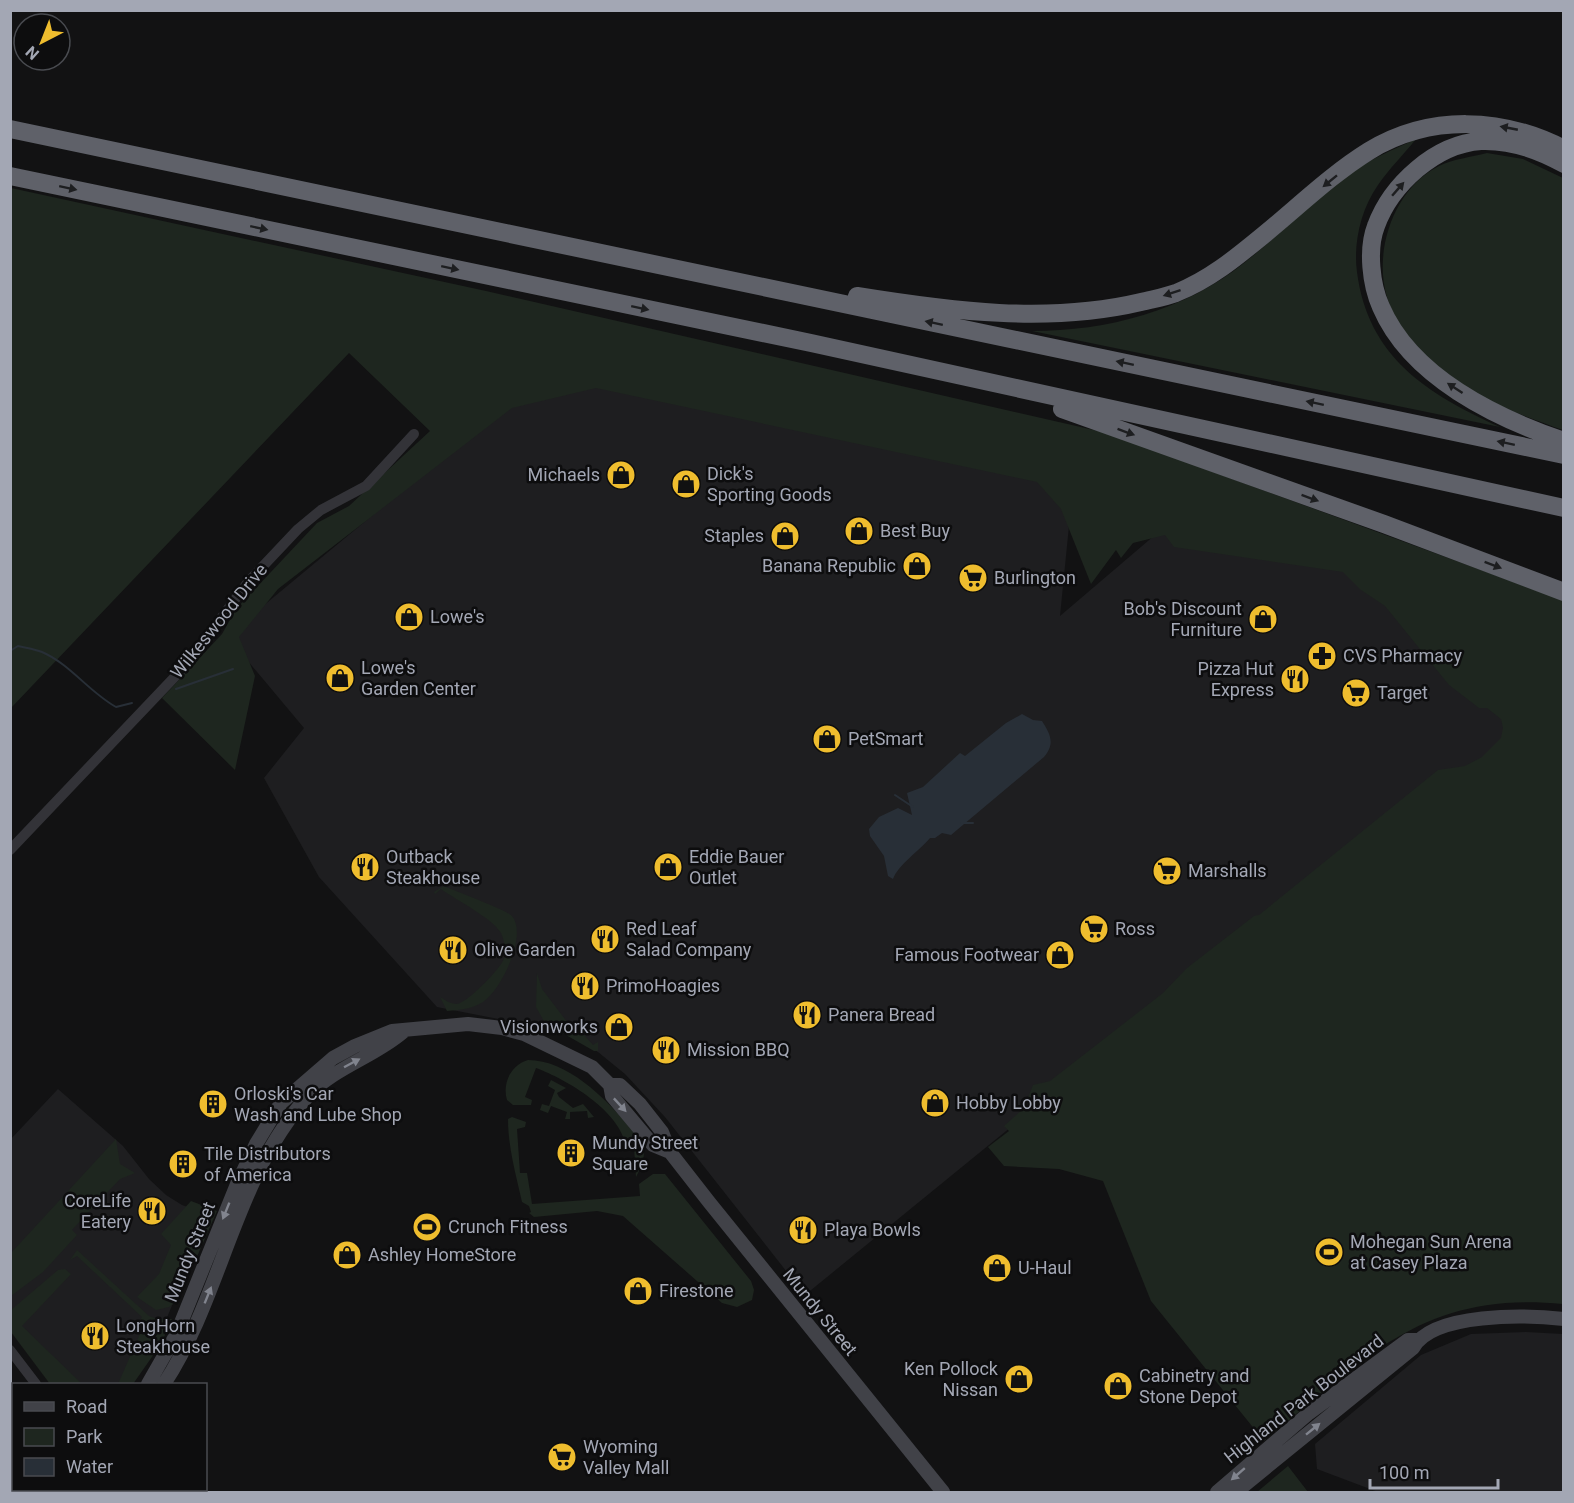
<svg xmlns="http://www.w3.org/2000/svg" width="1574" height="1503" viewBox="0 0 1574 1503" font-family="Roboto,sans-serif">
<rect width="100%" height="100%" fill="#121213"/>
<path fill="#1e1e20" d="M595 384 1036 478 1054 491 1069 526 1060 616 1162 529 1364 561 1518 731 1022 1118 805 1295 665 1117 625 1074 598 1052 565 1032 437 1007 319 877 264 778 304 728 227 636 509 402Z
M58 1089 123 1146 149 1179 166 1195 182 1205 210 1215 163 1327 127 1384H57L11 1327 10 1140Z
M1526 1332 1563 1334V1492H1378L1317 1469 1315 1444 1421 1355 1471 1334Z"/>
<path fill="#1e261f" d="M1416 139C1404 154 1389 169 1378 185 1361 209 1353 243 1357 272 1368 357 1427 394 1500 427L1032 331C1107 331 1184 311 1244 263 1280 235 1311 201 1348 175 1369 159 1393 150 1416 139Z
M1487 153 1523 159 1563 178V430C1519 414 1468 397 1433 364 1414 346 1394 324 1387 297 1373 251 1394 188 1439 166 1454 159 1471 157 1487 153Z
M11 188 486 291 1107 433 1563 600V1304C1423 1290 1364 1359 1264 1441L1151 1301 1103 1181 1059 1169 1004 1166 988 1147 1009 1131 1004 1126 1024 1108 1033 1085 1050 1081 1163 993 1187 968 1254 916 1259 915 1438 770 1465 766 1482 757 1501 738 1503 728 1501 719 1487 708H1479L1449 685 1385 606 1361 590 1343 572 1174 547 1165 535 1133 543 1121 558 1116 550 1091 584 1061 509 1037 482 596 388 512 408 278 589 239 637 255 676 235 770 162 698 222 634 236 609 317 523 349 506 430 431 349 353 11 708Z
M444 886C457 892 507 910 512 916 528 935 501 990 483 1002 472 1009 460 1010 447 1011L440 997C445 1000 450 1004 457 1004 467 1003 503 967 505 956 506 949 504 940 501 933 492 918 456 900 441 889L435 894 434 892Z
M537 973 542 989 571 1027 575 1025 593 1045 598 1042V1051H594L545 1023 536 1007Z
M528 1060C567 1060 604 1097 627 1124 632 1131 641 1138 643 1147 646 1158 641 1167 636 1177L634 1147H626C621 1111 566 1079 536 1068L525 1097 532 1100 531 1105H513L507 1100C502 1083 511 1065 528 1060Z
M551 1080 566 1088 557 1093 559 1097 573 1108 583 1104 594 1117 588 1118 587 1111 570 1112V1119H565L567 1112 551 1106 548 1113 540 1110 542 1104 549 1106 555 1090 548 1086Z
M512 1117 526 1122 525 1127 517 1129 520 1173H527L532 1204 640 1196 639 1184 653 1174H665L751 1281 754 1290 752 1300 737 1307 722 1303 623 1216 597 1211 534 1217 529 1213 531 1212 529 1206 522 1202C516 1175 508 1147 508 1119Z
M116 1139 120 1164 135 1173 120 1179 72 1230 77 1235 43 1272 11 1296V1253Z
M191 1201 217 1211 178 1300 169 1307 156 1310 137 1297 159 1274 171 1245 161 1234Z
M77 1250 149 1316 157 1319H172L161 1344 133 1384H118L143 1327 137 1324 142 1317 77 1256 70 1260Z
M65 1269 71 1274 22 1326 82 1384H50L11 1332V1310L58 1270Z
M1288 1466 1308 1492H1257Z"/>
<path fill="#282f37" d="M1022 714 1033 720 1042 721C1051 735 1055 744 1044 757L951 835 942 833 935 838H930C919 851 898 865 893 879L888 876 884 856 870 836 869 829 879 817 898 808 912 815 907 793 923 787 960 753 965 756 1006 723Z"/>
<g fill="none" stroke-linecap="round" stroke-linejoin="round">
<path stroke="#282f37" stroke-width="2" d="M10 651 18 646C26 648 34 649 42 652 70 664 89 692 116 707L132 703
M176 689 233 669
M895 795 913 807
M961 823H973"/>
<path stroke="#333338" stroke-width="10" d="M10 850 187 664 248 582 298 529 321 510 366 486 414 434
M10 1350 36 1384
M10 1443 14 1444"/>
<path stroke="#414248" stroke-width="14" d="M610 1085H620L640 1104 662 1132 670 1152 709 1202 943 1492
M148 1384 176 1335 237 1184 256 1144 281 1103 333 1058 355 1046 392 1031 468 1024 502 1028 524 1034 592 1067 610 1085 612 1096 653 1145 670 1152
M164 1384C223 1294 234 1178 308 1096 335 1067 374 1057 403 1032
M10 1454 14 1458
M30 1490V1492
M45 1492 49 1490
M64 1492 68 1490
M1217 1492 1309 1413 1408 1340H1417
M1236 1492 1413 1348C1433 1312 1527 1315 1564 1319"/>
<path stroke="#5f6169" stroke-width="18" d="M10 129 1564 455
M1564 164C1539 150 1509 140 1481 141 1435 144 1391 185 1376 226 1367 249 1371 285 1381 307 1411 377 1496 418 1564 441
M10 176 811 343 1564 508
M857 296C950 311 1048 324 1141 302 1153 299 1165 297 1176 293 1211 279 1238 256 1266 233 1300 205 1332 174 1369 151 1430 114 1502 117 1564 149
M1062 409 1384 524 1564 592"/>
</g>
<defs><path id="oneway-solid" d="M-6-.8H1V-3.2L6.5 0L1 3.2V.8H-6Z" transform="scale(1.5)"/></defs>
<g fill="#1d1e20">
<use href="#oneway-solid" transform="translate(1509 128) rotate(-169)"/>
<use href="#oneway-solid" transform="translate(1330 181) rotate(141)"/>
<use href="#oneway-solid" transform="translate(68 188) rotate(12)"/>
<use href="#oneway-solid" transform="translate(1398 189) rotate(-49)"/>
<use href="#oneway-solid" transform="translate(259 228) rotate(12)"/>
<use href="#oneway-solid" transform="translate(450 268) rotate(12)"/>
<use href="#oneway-solid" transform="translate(1172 293) rotate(162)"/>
<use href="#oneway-solid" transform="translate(640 308) rotate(12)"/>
<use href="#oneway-solid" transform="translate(934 323) rotate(-168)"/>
<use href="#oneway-solid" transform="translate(1125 363) rotate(-168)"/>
<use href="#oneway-solid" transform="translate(1455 388) rotate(-147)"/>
<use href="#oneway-solid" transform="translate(1315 403) rotate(-168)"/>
<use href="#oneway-solid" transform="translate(1126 432) rotate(20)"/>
<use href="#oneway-solid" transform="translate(1506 443) rotate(-168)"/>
<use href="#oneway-solid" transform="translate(1310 498) rotate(20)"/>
<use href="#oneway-solid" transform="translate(1493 565) rotate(21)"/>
</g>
<g fill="#81848e">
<use href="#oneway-solid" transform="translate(352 1063) rotate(-28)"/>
<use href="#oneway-solid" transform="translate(620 1105) rotate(47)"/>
<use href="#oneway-solid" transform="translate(226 1211) rotate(112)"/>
<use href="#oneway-solid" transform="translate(208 1295) rotate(-68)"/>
<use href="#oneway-solid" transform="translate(1313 1429) rotate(-39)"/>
<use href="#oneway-solid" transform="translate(1238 1474) rotate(139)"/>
</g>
<defs>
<g id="shop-disc" transform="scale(1.5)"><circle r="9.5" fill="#efbd2e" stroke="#0d0d0e"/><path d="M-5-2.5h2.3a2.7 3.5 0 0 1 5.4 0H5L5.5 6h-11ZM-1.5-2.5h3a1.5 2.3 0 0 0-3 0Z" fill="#111"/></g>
<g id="supermarket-disc" transform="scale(1.5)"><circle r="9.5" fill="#efbd2e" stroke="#0d0d0e"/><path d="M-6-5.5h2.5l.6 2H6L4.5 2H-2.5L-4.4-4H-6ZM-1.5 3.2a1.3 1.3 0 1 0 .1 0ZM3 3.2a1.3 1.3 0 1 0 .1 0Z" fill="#111"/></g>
<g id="pharmacy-disc" transform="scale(1.5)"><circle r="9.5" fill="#efbd2e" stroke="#0d0d0e"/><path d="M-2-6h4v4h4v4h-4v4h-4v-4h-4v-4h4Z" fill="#111"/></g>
<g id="restaurant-disc" transform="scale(1.5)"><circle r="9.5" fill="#efbd2e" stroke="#0d0d0e"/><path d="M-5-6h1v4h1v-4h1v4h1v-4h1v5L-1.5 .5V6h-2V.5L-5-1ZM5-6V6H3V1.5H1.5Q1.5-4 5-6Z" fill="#111"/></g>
<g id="building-disc" transform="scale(1.5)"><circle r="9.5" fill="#efbd2e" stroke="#0d0d0e"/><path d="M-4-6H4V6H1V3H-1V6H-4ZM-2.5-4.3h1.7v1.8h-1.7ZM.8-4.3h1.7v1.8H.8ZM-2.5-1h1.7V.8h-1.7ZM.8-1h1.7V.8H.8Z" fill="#111"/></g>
<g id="stadium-disc" transform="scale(1.5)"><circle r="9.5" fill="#efbd2e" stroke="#0d0d0e"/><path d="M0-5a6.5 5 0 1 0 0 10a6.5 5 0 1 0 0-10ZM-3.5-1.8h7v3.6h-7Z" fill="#111"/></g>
</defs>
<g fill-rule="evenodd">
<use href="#shop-disc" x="621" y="475"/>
<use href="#shop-disc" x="686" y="484"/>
<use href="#shop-disc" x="859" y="531"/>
<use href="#shop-disc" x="785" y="536"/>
<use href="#shop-disc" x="917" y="566"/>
<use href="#supermarket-disc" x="973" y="578"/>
<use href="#shop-disc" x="409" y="617"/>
<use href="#shop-disc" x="1263" y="619"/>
<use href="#pharmacy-disc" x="1322" y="656"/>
<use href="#shop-disc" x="340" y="678"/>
<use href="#restaurant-disc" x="1295" y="679"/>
<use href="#supermarket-disc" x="1356" y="693"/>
<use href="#shop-disc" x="827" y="739"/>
<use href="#restaurant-disc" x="365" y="867"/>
<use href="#shop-disc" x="668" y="867"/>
<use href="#supermarket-disc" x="1167" y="871"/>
<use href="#supermarket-disc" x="1094" y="929"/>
<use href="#restaurant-disc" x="605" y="939"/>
<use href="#restaurant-disc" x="453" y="950"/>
<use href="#shop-disc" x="1060" y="955"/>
<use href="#restaurant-disc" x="585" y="986"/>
<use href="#restaurant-disc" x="807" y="1015"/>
<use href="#shop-disc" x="619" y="1027"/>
<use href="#restaurant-disc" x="666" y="1050"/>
<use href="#shop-disc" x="935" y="1103"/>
<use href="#building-disc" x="213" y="1104"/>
<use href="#building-disc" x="571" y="1153"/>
<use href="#building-disc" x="183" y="1164"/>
<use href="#restaurant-disc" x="152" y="1211"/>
<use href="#stadium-disc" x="427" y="1227"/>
<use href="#restaurant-disc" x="803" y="1230"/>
<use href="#stadium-disc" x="1329" y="1252"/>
<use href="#shop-disc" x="347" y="1255"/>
<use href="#shop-disc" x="997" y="1268"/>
<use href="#shop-disc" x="638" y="1291"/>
<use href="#restaurant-disc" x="95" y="1336"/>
<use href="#shop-disc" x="1019" y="1379"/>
<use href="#shop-disc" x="1118" y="1386"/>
<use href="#supermarket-disc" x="562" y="1457"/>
</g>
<g text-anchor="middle" stroke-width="5" stroke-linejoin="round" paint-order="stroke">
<g font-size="18" fill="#a3a7b4" stroke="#0d0d0e" text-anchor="start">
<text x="707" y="480">Dick's<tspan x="707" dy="21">Sporting Goods</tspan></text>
<text x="600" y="481" text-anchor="end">Michaels</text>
<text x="880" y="537">Best Buy</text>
<text x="764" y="542" text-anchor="end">Staples</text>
<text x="896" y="572" text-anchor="end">Banana Republic</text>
<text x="994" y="584">Burlington</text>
<text x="1242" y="615" text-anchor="end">Bob's Discount<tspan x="1242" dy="21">Furniture</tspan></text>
<text x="430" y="623">Lowe's</text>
<text x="1343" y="662">CVS Pharmacy</text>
<text x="361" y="674">Lowe's<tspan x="361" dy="21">Garden Center</tspan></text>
<text x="1274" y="675" text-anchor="end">Pizza Hut<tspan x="1274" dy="21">Express</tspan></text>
<text x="1377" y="699">Target</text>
<text x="848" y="745">PetSmart</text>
<text x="386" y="863">Outback<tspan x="386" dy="21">Steakhouse</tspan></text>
<text x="689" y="863">Eddie Bauer<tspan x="689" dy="21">Outlet</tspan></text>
<text x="1188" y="877">Marshalls</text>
<text x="626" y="935">Red Leaf<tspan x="626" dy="21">Salad Company</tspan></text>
<text x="1115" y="935">Ross</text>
<text x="474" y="956">Olive Garden</text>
<text x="1039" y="961" text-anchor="end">Famous Footwear</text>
<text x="606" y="992">PrimoHoagies</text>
<text x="828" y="1021">Panera Bread</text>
<text x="598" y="1033" text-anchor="end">Visionworks</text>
<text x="687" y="1056">Mission BBQ</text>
<text x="234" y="1100">Orloski's Car<tspan x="234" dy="21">Wash and Lube Shop</tspan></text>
<text x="956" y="1109">Hobby Lobby</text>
<text x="592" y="1149">Mundy Street<tspan x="592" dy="21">Square</tspan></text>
<text x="204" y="1160">Tile Distributors<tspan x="204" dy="21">of America</tspan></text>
<text x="131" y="1207" text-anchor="end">CoreLife<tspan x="131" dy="21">Eatery</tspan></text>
<text x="448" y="1233">Crunch Fitness</text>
<text x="824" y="1236">Playa Bowls</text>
<text x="1350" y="1248">Mohegan Sun Arena<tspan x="1350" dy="21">at Casey Plaza</tspan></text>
<text x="368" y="1261">Ashley HomeStore</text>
<text x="1018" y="1274">U-Haul</text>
<text x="659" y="1297">Firestone</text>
<text x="116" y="1332">LongHorn<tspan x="116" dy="21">Steakhouse</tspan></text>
<text x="998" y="1375" text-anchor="end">Ken Pollock<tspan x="998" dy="21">Nissan</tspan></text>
<text x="1139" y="1382">Cabinetry and<tspan x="1139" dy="21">Stone Depot</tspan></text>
<text x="583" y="1453">Wyoming<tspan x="583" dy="21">Valley Mall</tspan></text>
</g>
<g font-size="18" fill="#a3a7b4" stroke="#0d0d0e">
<text transform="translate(219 621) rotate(-51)" y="6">Wilkeswood Drive</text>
<text transform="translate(190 1252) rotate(-68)" y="6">Mundy Street</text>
<text transform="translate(820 1312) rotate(51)" y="6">Mundy Street</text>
<text transform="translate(1304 1399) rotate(-38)" y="6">Highland Park Boulevard</text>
</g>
</g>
<rect width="1574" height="1503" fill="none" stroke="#a3a7b4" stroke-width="24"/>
<rect x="12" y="1383" width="195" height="108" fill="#0d0d0e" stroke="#494b50" stroke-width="1.5"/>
<rect x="24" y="1402" width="30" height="9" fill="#414248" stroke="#494b50" stroke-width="1.5"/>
<text x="66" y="1413" font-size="18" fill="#a3a7b4">Road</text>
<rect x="24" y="1428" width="30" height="18" fill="#1e261f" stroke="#494b50" stroke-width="1.5"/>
<text x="66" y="1443" font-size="18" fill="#a3a7b4">Park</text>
<rect x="24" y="1458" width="30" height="18" fill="#282f37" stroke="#494b50" stroke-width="1.5"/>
<text x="66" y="1473" font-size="18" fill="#a3a7b4">Water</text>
<g transform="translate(42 42) rotate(222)"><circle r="28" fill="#0d0d0e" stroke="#494b50" stroke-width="1.5"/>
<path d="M0-4.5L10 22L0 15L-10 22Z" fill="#efbd2e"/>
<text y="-9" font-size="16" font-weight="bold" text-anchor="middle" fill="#a3a7b4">N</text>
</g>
<path d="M1370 1479v9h128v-9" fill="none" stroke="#a3a7b4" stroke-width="3"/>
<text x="1379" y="1479" font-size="18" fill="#a3a7b4" stroke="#0d0d0e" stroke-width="4.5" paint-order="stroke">100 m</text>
</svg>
